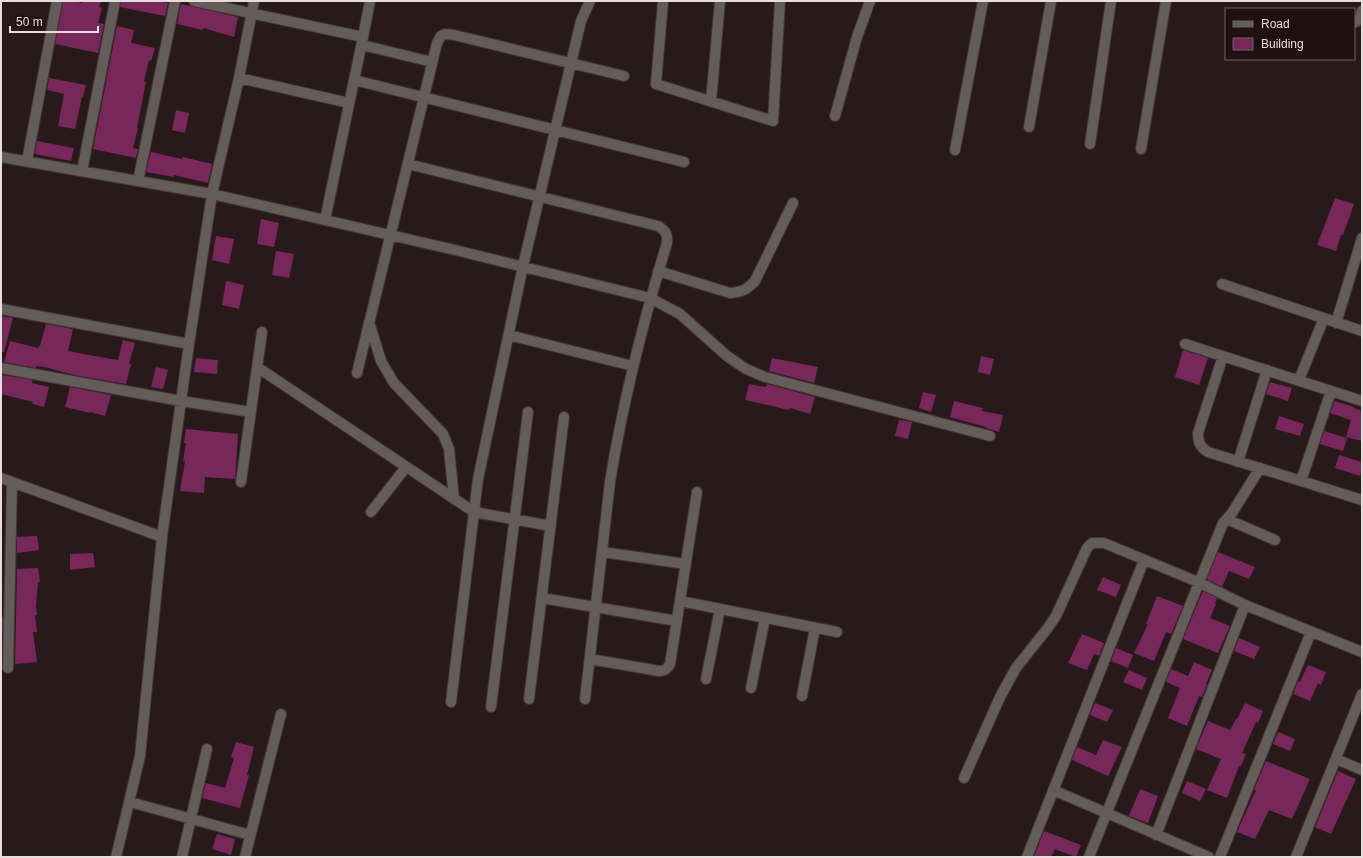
<svg xmlns="http://www.w3.org/2000/svg" width="1363" height="858" viewBox="0 0 1363 858" font-family="Arial,sans-serif">
<rect width="100%" height="100%" fill="#281a1b"/>
<path fill="#77275a" d="M63 1H73L82 3V1H101L99 7 102 8 98 23 104 24 98 53 55 44Z
M121 1H157L168 3 165 16 120 7Z
M181 4 238 17 234 37 203 28V30L177 24Z
M117 26 134 30 131 43 155 48 151 61 149 60 144 81 146 82 137 128H138L133 148 138 149 136 158 93 149Z
M49 78 86 85 83 97H82L75 129 58 126 64 94 47 90Z
M176 110 189 113 185 133 172 130Z
M37 141 74 148 71 161 35 154Z
M151 152 182 159 183 157 212 164 208 183 174 175V177L146 172Z
M1335 198 1354 204 1343 235H1341L1336 251 1317 245Z
M261 219 279 223 274 247 257 244Z
M216 236 234 239 229 264 212 260Z
M276 251 294 254 289 278 272 275Z
M226 281 244 285 239 309 222 305Z
M1 316 13 318 4 352H1Z
M46 324 73 329 68 351 89 355 118 360 123 340 135 343 129 364H131L126 384 74 375 45 367 36 366V368L4 362 10 341 38 348 39 346H40Z
M1183 350 1208 358 1199 385 1175 377Z
M981 356 994 359 990 375 978 372Z
M196 358 218 360 217 374 194 372Z
M772 358 818 367 814 383 769 371Z
M156 367 168 370 163 389 151 387Z
M1 375 33 380 32 383 49 387 44 407 32 404 33 402 1 394Z
M1270 382 1292 388 1288 401 1266 394Z
M749 384 766 387 767 384 815 397 810 414 790 408 789 410 745 400Z
M70 387 111 395 105 416 90 412V413L65 407Z
M923 392 936 395 931 412 919 408Z
M954 401 983 408 982 411 1003 415 999 432 986 428V427L950 417Z
M1335 401 1354 407V408L1362 411V441L1346 437 1351 420 1330 413Z
M1279 416 1304 424 1300 436 1275 429Z
M899 420 912 422 908 439 895 436Z
M186 429 238 434 235 479 205 477 204 493 180 491 185 461H183L186 443H184Z
M1324 431 1347 438 1343 451 1320 444Z
M1339 455 1362 462V469L1360 476 1335 468Z
M37 536 39 550 17 553V537Z
M1218 552 1255 567 1249 579 1229 571 1222 587 1207 579Z
M93 553 95 567 70 570V554Z
M38 568 40 582H38L36 606 37 615H35L37 632H33L37 662 15 664 17 569Z
M1103 577 1121 585 1116 597 1097 590Z
M1203 591 1217 598 1215 603 1216 604 1210 618 1230 626 1218 653 1183 639Z
M1157 596 1183 606 1171 634 1166 632 1154 661 1134 653 1148 624H1146Z
M1 617H3L2 652H1Z
M1082 634 1104 643 1099 656 1094 654 1087 670 1068 663Z
M1239 638 1260 647 1254 659 1234 651Z
M1116 648 1133 655 1128 668 1111 661Z
M1194 662 1212 670 1206 684 1207 685 1202 697 1199 696 1187 726 1168 718 1180 688 1166 682 1171 669 1188 676Z
M1308 665 1326 672 1321 685 1318 683 1310 701 1293 694 1298 681 1300 682Z
M1129 670 1147 678 1142 690 1123 682Z
M1095 703 1113 710 1107 722 1090 715Z
M1245 703 1263 711 1258 723 1256 722 1242 753 1246 754 1241 766H1239L1227 798 1207 790 1221 759 1196 749 1208 721 1230 730 1236 719H1237Z
M1278 732 1295 739 1290 751 1273 744Z
M1103 740 1122 747 1108 776 1072 760 1077 747 1096 755Z
M236 742 254 747 247 775H249L240 808 202 798 206 783 225 788 234 758 231 757Z
M1266 761 1310 779 1292 819 1269 810 1255 839 1237 832 1256 790H1254Z
M1338 771 1356 779 1331 834 1315 827Z
M1187 781 1206 789 1200 801 1182 793Z
M1140 789 1158 796 1148 823 1129 816Z
M1044 831 1081 845 1076 857 1055 849 1051 857H1034Z
M217 834 235 839 231 855 212 849Z"/>
<g fill="none" stroke-linecap="round" stroke-linejoin="round">
<g stroke="#433536" stroke-width="12">
<path id="minor" d="M194 1 363 37 325 220
M663 1 656 84 773 121 780 1
M1354 22H1356L1360 18 1362 11
M363 37 370 1
M362 45 432 62
M239 78 349 103
M354 80 684 162
M711 101 720 1
M835 116 857 37 870 1
M1029 127 1051 1
M1090 144 1111 1
M1141 149 1166 1
M955 150 983 1
M1 157 212 194 455 250 650 298 680 314 727 356 746 369 765 377 990 436
M27 161 57 1
M408 164 658 226C665 230 668 234 667 243 643 322 623 401 610 482L585 699
M82 171 115 1
M138 181 175 1
M658 271 730 293C741 292 747 290 755 281L793 203
M1222 284 1362 331
M1 309 189 344
M369 322 381 361 394 383 443 434 449 449 454 499
M1336 323 1362 238
M509 335 633 366
M1185 344 1362 401
M1223 356 1198 433C1198 442 1200 447 1208 452L1362 500
M257 367 474 512 551 526
M1 368 181 401 251 412
M357 373 437 43 441 36 445 34 454 35 624 76
M1299 380 1324 318
M1238 462 1267 370
M1 478 162 537
M1301 481 1331 391
M241 482 262 332
M371 512 406 467
M1226 520 1232 513 1260 468
M602 552 686 564
M542 598 677 621
M680 601 837 632
M590 659 659 671C665 671 667 669 670 664L697 492
M8 668 12 482
M706 679 720 609
M751 688 765 618
M802 696 815 628
M529 699 564 417
M451 702 478 479 523 266 581 21 590 1
M491 707 528 412
M1336 759 1362 770
M964 778 1000 697 1016 668 1047 629 1056 616 1087 548 1092 543H1104L1198 582 1245 605 1362 652
M1053 790 1209 857
M130 802 250 835
M1156 835 1245 605
M116 857 140 756 162 537 189 344 212 194 239 78 254 1
M182 857 207 749
M245 857 281 714
M1027 857 1144 560
M1089 857 1223 523 1226 520 1231 521 1275 540
M1220 857 1311 632
M1296 857 1362 694"/>
</g>
<use href="#minor" stroke="#635c59" stroke-width="10"/>
</g>
<rect width="1363" height="858" fill="none" stroke="#e7dddc" stroke-width="4"/>
<rect x="1225" y="8" width="130" height="52" fill="#1f1112" stroke="#6f6363"/>
<rect x="1233" y="21" width="20" height="6" fill="#635c59" stroke="#6f6363"/>
<text x="1261" y="28" font-size="12" fill="#e7dddc">Road</text>
<rect x="1233" y="38" width="20" height="12" fill="#77275a" stroke="#6f6363"/>
<text x="1261" y="48" font-size="12" fill="#e7dddc">Building</text>
<path d="M10 26v6h88v-6" fill="none" stroke="#e7dddc" stroke-width="2"/>
<text x="16" y="26" font-size="12" fill="#e7dddc" stroke="#1f1112" stroke-width="3" paint-order="stroke">50 m</text>
</svg>
